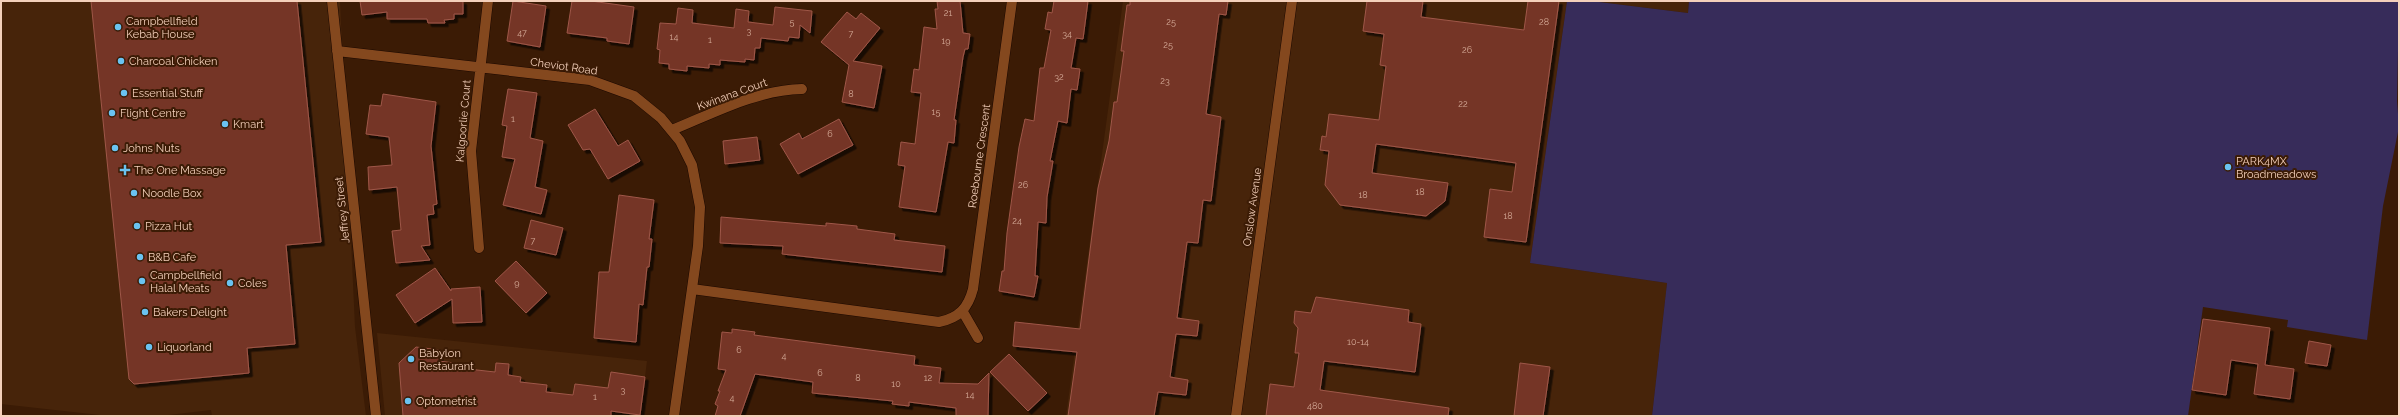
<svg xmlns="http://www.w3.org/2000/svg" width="2400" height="417" viewBox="0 0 2400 417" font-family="Raleway,sans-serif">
<defs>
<filter id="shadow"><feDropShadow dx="3.5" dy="3.5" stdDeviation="0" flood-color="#0009"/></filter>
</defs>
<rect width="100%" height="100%" fill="#3b1b05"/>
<path fill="#47240a" d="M1 1H340L355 327 366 416H212L211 410 160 416H109L1 404Z
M1123 1H1567L1530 263 1667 283 1652 416H1066Z
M1591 1H1689L1688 13Z
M377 333 647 361 640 416H385Z"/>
<path fill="#372c5a" d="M1567 1H1591L1688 13 1689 1H2399L2397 101 2399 127 2383 206 2367 340 2287 327 2288 320 2203 307 2188 416H1652L1667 283 1530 263Z"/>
<path fill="#753427" stroke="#9f5748" filter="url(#shadow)" d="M91 1H297L321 242 286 245 295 344 247 348 249 373 134 384 129 379Z
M360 1H463V14H454V19L444 20 445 23H428L427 19H387V12L362 15Z
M513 1 546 6 540 47 507 41Z
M572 1H591L634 7 629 44 607 41V38L567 33Z
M937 1H960L963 33 970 34 968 49H965L963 57 954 120H956L954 143 948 142 936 212 899 207 905 166 898 165 901 142 915 144 921 93 911 92 914 69 919 70 924 27 937 29 935 9H938Z
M1054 1H1088L1083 39 1076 38 1071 68 1080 69 1077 90 1071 89 1067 123 1058 121 1050 161H1053L1047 197 1046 223 1038 222 1035 276H1038L1034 297 999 291 1002 271H1004L1007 233 1019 147 1025 119 1034 121 1040 68H1044L1051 30 1045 29 1048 12 1052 13Z
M1130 1H1228L1226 15 1219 14 1206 114 1221 117 1211 201 1203 200 1198 243 1187 242 1177 318 1199 321 1197 336 1176 334 1170 377 1188 380 1186 395 1158 392 1154 416H1068L1077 352 1013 346 1015 322 1080 329 1098 188 1109 141 1114 102H1117L1124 51H1121L1127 5H1130Z
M1367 1H1423L1421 17 1524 30 1528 1H1559L1526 242 1484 237 1490 189 1512 192 1516 163 1376 144 1372 173 1448 183 1445 201 1426 216 1340 205 1325 185 1329 151 1320 150 1322 136 1326 137 1329 114 1379 120 1386 66 1380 65 1384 34 1363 31Z
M775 7 812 11 810 33 800 25 799 38 789 37 788 41 761 38 760 48H755L754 60 745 59V62L720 60V65L709 64V68L687 66V71L669 69V64L659 63 660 50 657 49 660 23 676 24 678 8 693 10 692 23 734 28 736 9 749 11 748 22 773 25Z
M847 12 856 19 861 13 880 28 853 61 882 66 874 108 842 102 849 65 821 42Z
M508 89 537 93 530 138 543 141 535 187 547 190 541 214 503 205 515 159 502 157 507 126 502 125Z
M383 94 436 102 431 146 437 204 433 205 434 214 427 215 430 245 421 246 430 260 396 263 392 231 401 230 397 187 369 190 368 167 392 165 389 137 366 134 370 105 381 106Z
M595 109 618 146 628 140 640 161 608 179 590 149 583 150 568 125Z
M839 119 853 145 798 174 780 144 799 133 802 139Z
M757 137 760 160 725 164 723 141Z
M619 195 654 200 649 239H652L649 267H647L643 305 639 304 636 342 594 338 599 272H609Z
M721 217 826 226V223L857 226V229L895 234 894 240 945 246 942 272 782 254 783 246 720 243Z
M531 220 563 228 556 255 524 248Z
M516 261 547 293 526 313 495 281Z
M435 268 451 291V289L480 287 482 322 453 323 452 299 415 323 396 295Z
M1316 297 1409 310 1408 322 1421 324 1415 372 1324 361 1320 390 1449 408 1448 416H1266L1270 384 1294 387 1299 353H1295L1298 328 1294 323 1295 311 1311 313Z
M2203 319 2270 328 2265 365 2294 369 2290 399 2254 394 2258 364 2231 360 2226 395 2192 390Z
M732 329 755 332 754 335 915 356 914 365 941 368 939 383 978 384 989 373 988 416H956V408L909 402V406L892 404 893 401 812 393 813 382 755 374 740 416H715L718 406 715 404 720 391H718L726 370 718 369 722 332 732 333Z
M2309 341 2331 345 2327 366 2305 363Z
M416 347 440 350 439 361 469 365 468 369 495 372 496 363 509 364 508 375 521 377 520 382 547 385 546 392 573 395 575 384 608 388 611 372 645 377 640 415 611 411V416H403L399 363Z
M1009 354 1047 393 1028 411 990 372Z
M1520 363 1550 367 1543 416H1514Z"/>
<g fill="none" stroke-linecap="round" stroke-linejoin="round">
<g stroke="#1b0801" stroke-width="11">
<path id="minor" d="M332 1 376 416
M337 51 590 80 634 96 661 118 680 141 692 165 700 207 698 246 674 416
M672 130C714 113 756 90 802 89
M479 248 471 151 488 1
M692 289 939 322C959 318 968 308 973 289L1012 1
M963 312 978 338
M1236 416 1292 1"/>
</g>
<use href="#minor" stroke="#84481e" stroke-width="10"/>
</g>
<g fill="#6ac3f1" stroke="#3b1b05" stroke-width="1.5">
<circle cx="118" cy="27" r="4"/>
<circle cx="121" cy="61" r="4"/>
<circle cx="124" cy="93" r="4"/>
<circle cx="112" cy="113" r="4"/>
<circle cx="225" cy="124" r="4"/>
<circle cx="115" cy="148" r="4"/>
<circle cx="2228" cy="167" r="4"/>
<path d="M123 164h4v4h4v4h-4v4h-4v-4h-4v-4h4z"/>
<circle cx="134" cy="193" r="4"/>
<circle cx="137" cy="226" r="4"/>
<circle cx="140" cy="257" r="4"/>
<circle cx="142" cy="281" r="4"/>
<circle cx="230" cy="283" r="4"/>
<circle cx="145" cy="312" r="4"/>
<circle cx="149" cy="347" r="4"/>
<circle cx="411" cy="359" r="4"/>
<circle cx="408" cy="401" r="4"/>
</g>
<g text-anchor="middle" stroke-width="4" stroke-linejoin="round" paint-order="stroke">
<g font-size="9" fill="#d4a996">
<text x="948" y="16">21</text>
<text x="792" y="25">5</text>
<text x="1171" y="25">25</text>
<text x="1544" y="25">28</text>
<text x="749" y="34">3</text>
<text x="522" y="36">47</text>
<text x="851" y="37">7</text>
<text x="1067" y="37">34</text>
<text x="674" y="40">14</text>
<text x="710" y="43">1</text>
<text x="946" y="44">19</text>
<text x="1168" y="48">25</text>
<text x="1467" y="53">26</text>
<text x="1059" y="80">32</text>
<text x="1165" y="84">23</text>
<text x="851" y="97">8</text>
<text x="1463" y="107">22</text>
<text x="936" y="115">15</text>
<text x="513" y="122">1</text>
<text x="830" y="137">6</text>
<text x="1023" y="188">26</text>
<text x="1420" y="195">18</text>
<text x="1363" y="198">18</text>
<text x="1508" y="219">18</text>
<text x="1017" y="224">24</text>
<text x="533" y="244">7</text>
<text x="517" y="286">9</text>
<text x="1358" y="345">10-14</text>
<text x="739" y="353">6</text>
<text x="784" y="359">4</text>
<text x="820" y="376">6</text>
<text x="858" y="381">8</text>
<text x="928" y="381">12</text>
<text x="896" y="387">10</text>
<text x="623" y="393">3</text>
<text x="970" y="398">14</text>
<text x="595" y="400">1</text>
<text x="732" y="401">4</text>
<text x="1315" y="409">480</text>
</g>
<g font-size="11" fill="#f4d0bb" stroke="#3b1b05" text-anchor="start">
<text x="126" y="25">Campbellfield<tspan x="126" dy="13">Kebab House</tspan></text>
<text x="129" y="65">Charcoal Chicken</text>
<text x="132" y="97">Essential Stuff</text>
<text x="120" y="117">Flight Centre</text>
<text x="233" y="128">Kmart</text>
<text x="123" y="152">Johns Nuts</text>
<text x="2236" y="165">PARK4MX<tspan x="2236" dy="13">Broadmeadows</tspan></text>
<text x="134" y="174">The One Massage</text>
<text x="142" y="197">Noodle Box</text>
<text x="145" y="230">Pizza Hut</text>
<text x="148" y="261">B&amp;B Cafe</text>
<text x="150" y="279">Campbellfield<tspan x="150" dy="13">Halal Meats</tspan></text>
<text x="238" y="287">Coles</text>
<text x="153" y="316">Bakers Delight</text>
<text x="157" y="351">Liquorland</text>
<text x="419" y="357">Babylon<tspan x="419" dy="13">Restaurant</tspan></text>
<text x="416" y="405">Optometrist</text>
</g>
<g font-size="11" fill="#f4d0bb" stroke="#3b1b05">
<text transform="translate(564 66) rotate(8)" y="4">Cheviot Road</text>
<text transform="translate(732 94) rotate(-20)" y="4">Kwinana Court</text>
<text transform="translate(463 121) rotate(-85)" y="4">Kalgoorlie Court</text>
<text transform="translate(979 156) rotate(-82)" y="4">Roebourne Crescent</text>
<text transform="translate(1252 207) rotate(-82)" y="4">Onslow Avenue</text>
<text transform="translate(342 210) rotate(-96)" y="4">Jeffrey Street</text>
</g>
</g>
<rect width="2400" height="417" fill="none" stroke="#f4d0bb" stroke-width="4"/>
</svg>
